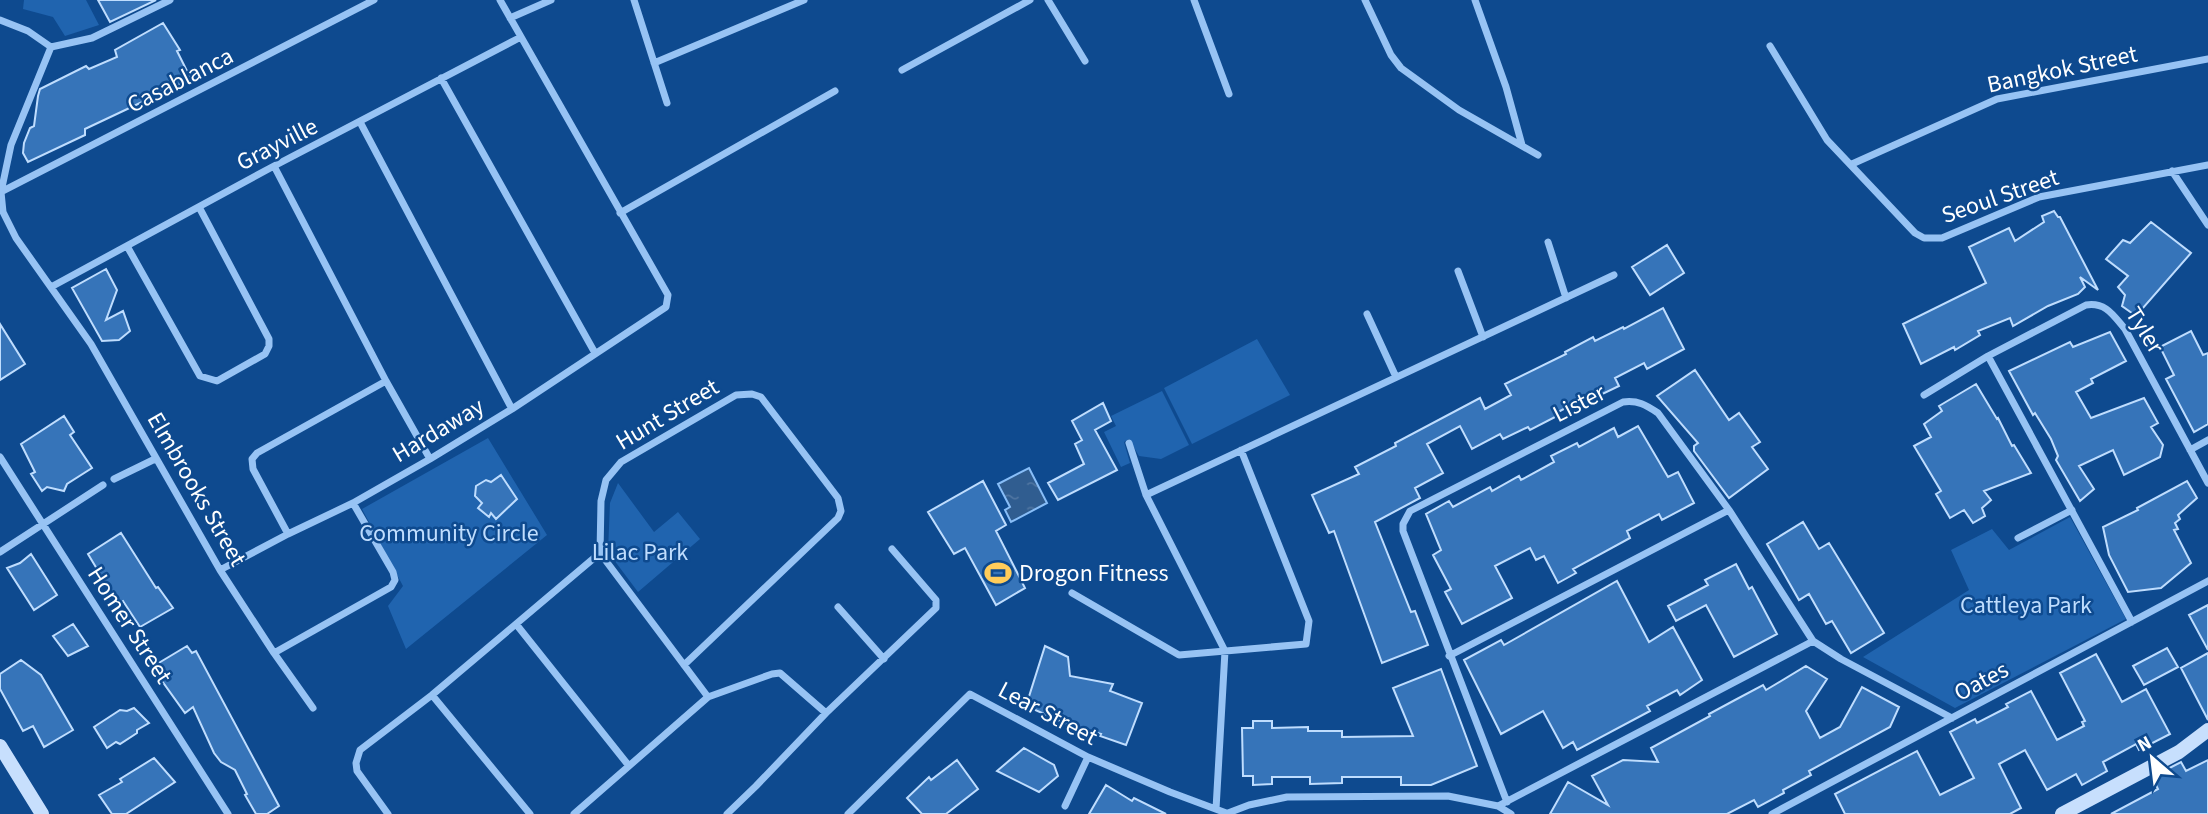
<svg xmlns="http://www.w3.org/2000/svg" width="2208" height="814" viewBox="0 0 2208 814" font-family="'Source Sans 3',sans-serif">
<defs>
<pattern id="water-ripples" width="26" height="14" patternUnits="userSpaceOnUse" patternTransform="scale(1.75)"><rect width="26" height="14" fill="#305d90"/><path d="M2 4q2-2 4 0t4 0M15 11q2-2 4 0t4 0" fill="none" stroke="#4f75a1"/></pattern>
</defs>
<rect width="100%" height="100%" fill="#0e4a8f"/>
<path fill="#2064af" d="M24 0H86L99 25 65 36 53 17 23 9Z
M1257 339 1290 395 1192 444 1164 388Z
M1162 391 1189 445 1161 459 1139 456 1129 439 1124 442 1130 463 1121 467 1104 432 1116 426 1111 416Z
M488 438 547 535 406 649 388 606 403 586 362 509Z
M618 483 654 532 678 512 700 539 638 592 608 552 610 503Z
M2070 517 2126 619 1955 708 1863 657 1969 590 1951 550 1992 529 2009 550Z"/>
<path fill="url(#water-ripples)" stroke="#88bef8" stroke-width="2" d="M1029 468 1047 503 1011 522 1005 510 1010 507 998 484Z"/>
<path fill="#3674b9" stroke="#bfddfe" stroke-width="2" d="M98 0H156L110 22Z
M163 23 180 50 177 51 191 79 85 129V135L28 162 23 153 24 143 30 128 34 126 38 96 40 89 86 66 89 69 117 57 115 50Z
M2054 211 2058 217H2060L2098 290 2080 277 2085 287 2078 294 2048 306 2013 326 2010 318 1978 331 1980 335 1955 350 1954 347 1921 364 1903 324 1986 283 1969 247 2009 228 2015 241 2044 222 2042 216Z
M2151 222 2191 253 2136 316 2122 306 2125 295 2118 287 2128 276 2106 259 2123 240 2130 243Z
M1667 245 1684 273 1650 295 1632 267Z
M106 269 117 290 106 320 123 311 130 331 119 340 102 341 72 288Z
M1663 308 1684 349 1647 369 1644 363 1615 378 1619 386 1590 400 1588 396 1558 412 1559 415 1530 430 1528 427 1503 439 1500 434 1472 449 1460 426 1427 444 1443 473 1415 488 1420 498 1375 522 1411 612 1415 611 1428 645 1382 663 1334 531 1329 533 1312 495 1359 474 1355 467 1396 446 1395 443 1480 398 1485 409 1511 395 1505 384 1566 354 1565 352 1593 337 1595 341 1623 327 1624 329Z
M0 324 25 364 0 380Z
M2191 331 2203 355 2208 353V424L2194 432 2166 379 2174 375 2160 347Z
M2110 332 2126 361 2091 379 2093 383 2076 392 2091 418 2144 398 2158 423 2151 427 2163 445 2160 457 2124 475 2113 450 2079 466 2094 489 2080 501 2056 460 2058 456 2051 439 2035 413 2033 415 2009 371 2070 342 2073 347Z
M1695 370 1729 420 1739 413 1760 442 1752 447 1768 469 1729 498 1694 451V446L1698 443 1657 396Z
M1976 384 1997 419 1998 418 2012 446 2014 445 2031 473 1984 491 1991 500 1982 508 1985 516 1973 523 1964 510 1950 518 1936 494 1941 491 1914 446 1931 437 1924 424 1942 411 1939 406Z
M1103 403 1111 421 1095 430 1117 470 1058 500 1048 483 1084 464 1075 444 1082 440 1072 421Z
M64 416 74 432 70 435 92 468 67 484 64 491 47 487 42 491 31 474 35 472 21 444Z
M1638 426 1668 477 1678 472 1694 503 1662 520 1659 514 1627 531 1630 538 1573 569 1576 573 1558 583 1544 556 1536 560 1530 548 1495 566 1512 598 1462 624 1445 592 1451 589 1433 555 1441 550 1426 514 1449 501 1453 507 1490 487 1492 491 1519 476 1521 480 1554 462 1551 456 1577 443 1579 447 1614 428 1618 437Z
M501 475 517 499 496 519 491 513 489 517 478 508 482 503 475 496 476 486 486 480 491 482Z
M983 481 1006 525 996 531 1025 588 996 605 965 548 954 554 928 512Z
M2187 481 2197 498 2178 515 2180 519 2175 523 2178 529 2174 530 2191 563 2161 588 2128 592 2109 555 2103 527 2138 510 2137 508Z
M1803 522 1819 549 1829 543 1884 633 1851 653 1832 621 1826 624 1809 594 1799 600 1767 544Z
M121 533 156 588 158 587 173 608 140 627 123 601 118 604 88 554Z
M31 554 57 595 34 610 7 568 20 563Z
M1736 564 1749 589 1752 587 1777 634 1734 657 1706 605 1676 621 1668 606 1708 585 1705 580Z
M1617 581 1649 642 1673 627 1702 680 1680 695 1677 690 1647 706 1650 711 1577 750 1573 742 1563 748 1543 711 1501 734 1464 660 1501 640 1504 645Z
M2208 605V650L2189 615Z
M73 624 88 646 68 656 53 636Z
M187 646 192 653 196 651 279 806 267 814H256L245 795 247 794 235 770 221 762 214 753 193 707 185 713 152 667Z
M1045 646 1068 657 1070 676 1113 684 1110 691 1142 703 1126 745 1100 736 1101 734 1074 727 1026 706Z
M2167 648 2178 667 2144 685 2133 666Z
M2208 653V720L2181 668Z
M2096 654 2122 702 2146 689 2170 734 2139 750 2136 744 2103 762 2107 771 2082 785 2076 774 2047 790 2025 750 1999 764 2021 808 2010 814H1845L1835 794 1917 751 1940 795 1974 778 1950 732 1975 719 1977 723 2008 707 2006 704 2031 691 2057 740 2084 726 2082 722 2085 721 2060 673Z
M21 660 41 675 73 730 44 747 33 726 23 731 0 689V674Z
M1806 666 1827 679 1806 711 1820 738 1840 727 1862 687 1899 707 1890 727 1809 771 1811 775 1783 790 1784 793 1758 807 1754 800 1727 814H1550L1568 782 1608 805 1592 776 1623 760 1658 762 1651 748 1710 716 1709 714 1735 700 1763 685 1766 690Z
M1441 669 1477 766 1431 785H1401V777H1342V783L1310 784V777H1272V784L1253 785V776H1243L1242 728H1253V721H1272V728L1308 727V731H1342V737L1413 736 1393 688Z
M134 708 149 723 137 730V733L120 744 116 742 107 748 94 727 120 710 127 711Z
M1024 748 1054 765 1058 776 1039 792 997 771Z
M154 758 175 782 126 814H112L99 795 122 782 120 779Z
M957 760 978 789 946 814H922L907 798 929 777 931 780Z
M2208 760V814H2111L2158 789 2152 777 2181 762 2186 771Z
M1106 785 1132 801 1134 798 1166 814H1089Z"/>
<g fill="none" stroke-linecap="round" stroke-linejoin="round">
<path stroke="#97c3f4" stroke-width="7" d="M634 0 667 103
M1048 0 1085 61
M1194 0 1229 94
M1365 0 1391 55 1401 68 1459 110 1538 155
M1475 0 1506 87 1522 145
M510 18 551 0
M0 20 28 31 51 47 92 38 170 0
M1770 46 1827 140 1915 233 1924 238H1942L2039 197 2208 165
M51 47 11 145 1 192 3 212 16 238 91 344 220 570 274 653 313 708
M654 63 804 0
M902 70 1030 0
M441 78 595 353
M360 122 512 409
M1852 164 1997 99 2208 59
M274 166 386 381 430 459
M2172 171 2208 225
M1 192 374 0
M620 213 835 91
M1548 242 1566 298
M127 246 200 376 217 381 265 354 269 346V339L199 207
M1458 271 1483 337
M51 287 274 166 521 37
M1367 314 1396 377
M1988 356 2132 622
M1924 395 1988 356 2086 305C2106 302 2113 315 2125 329L2208 483
M1129 443 1146 495 1225 651 1216 809
M2190 450 2208 440
M0 457 228 814
M114 479 155 459
M1146 495 1614 275
M288 534 253 469 252 459 257 453 386 381
M2018 538 2072 510
M0 552 103 485
M600 553 601 501 606 480 621 462 736 395 752 394 761 397 838 498 841 511 838 518 684 665
M600 553 708 697
M220 570 288 534 353 503 430 459 512 409 666 307 668 295 500 0
M1072 593 1179 655 1306 644 1309 621 1241 450
M838 607 884 659
M516 624 629 766
M274 653 391 587 395 580 393 572 353 503
M1449 656 1729 510
M432 695 530 814
M1507 802 1403 531V524L1410 511 1623 402C1638 400 1646 405 1658 413L1729 510 1813 641 1841 659 1952 718
M1065 806 1088 757
M1498 806 1813 641
M1228 813 1249 805 1287 797 1448 796 1498 806 1511 814
M388 814 357 771 356 763 360 750 432 695 600 553
M574 814 708 697 772 674 780 673 826 713
M727 814 756 786 826 713 936 608V600L892 549
M848 814 970 694 1088 757 1170 792 1229 814
M1772 814 2208 581"/>
<path stroke="#c7dffd" stroke-width="14" d="M0 746 42 814
M2062 814 2179 752 2208 730"/>
</g>
<defs>
<g id="stadium-bare" transform="scale(2.1)"><path d="M0-5a6.5 5 0 1 0 0 10a6.5 5 0 1 0 0-10ZM-3.5-1.8h7v3.6h-7Z" fill="#ffcc5a" stroke="#0e4a8f" stroke-width="2.5" paint-order="stroke"/></g>
</defs>
<g fill-rule="evenodd">
<use href="#stadium-bare" x="998" y="573"/>
</g>
<g text-anchor="middle" stroke-width="5" stroke-linejoin="round" paint-order="stroke">
<g font-size="24" fill="#fff" stroke="#0e4a8f">
<text transform="translate(2062 69) rotate(-12)" y="8">Bangkok Street</text>
<text transform="translate(180 80) rotate(-27)" y="8">Casablanca</text>
<text transform="translate(277 144) rotate(-27)" y="8">Grayville</text>
<text transform="translate(2000 196) rotate(-19)" y="8">Seoul Street</text>
<text transform="translate(2145 330) rotate(58)" y="8">Tyler</text>
<text transform="translate(1579 403) rotate(-27)" y="8">Lister</text>
<text transform="translate(667 414) rotate(-31)" y="8">Hunt Street</text>
<text transform="translate(438 430) rotate(-31)" y="8">Hardaway</text>
<text transform="translate(197 489) rotate(60)" y="8">Elmbrooks Street</text>
<text transform="translate(130 625) rotate(57)" y="8">Homer Street</text>
<text transform="translate(1981 681) rotate(-28)" y="8">Oates</text>
<text transform="translate(1048 713) rotate(28)" y="8">Lear Street</text>
</g>
<g font-size="24" fill="#bfddfe" stroke="#0e4a8f">
<text x="449" y="541">Community Circle</text>
<text x="640" y="560">Lilac Park</text>
<text x="2026" y="613">Cattleya Park</text>
</g>
<g font-size="24" fill="#fff" stroke="#0e4a8f" text-anchor="start">
<text x="1019" y="581">Drogon Fitness</text>
</g>
</g>
<g transform="translate(2152 758) rotate(332)" stroke="#0e4a8f" stroke-width="5" paint-order="stroke">
<path d="M0-5L12 26L0 18L-12 26Z" fill="#ffffff"/>
<text y="-10" font-size="19" font-weight="bold" text-anchor="middle" fill="#ffffff">N</text>
</g>
</svg>
